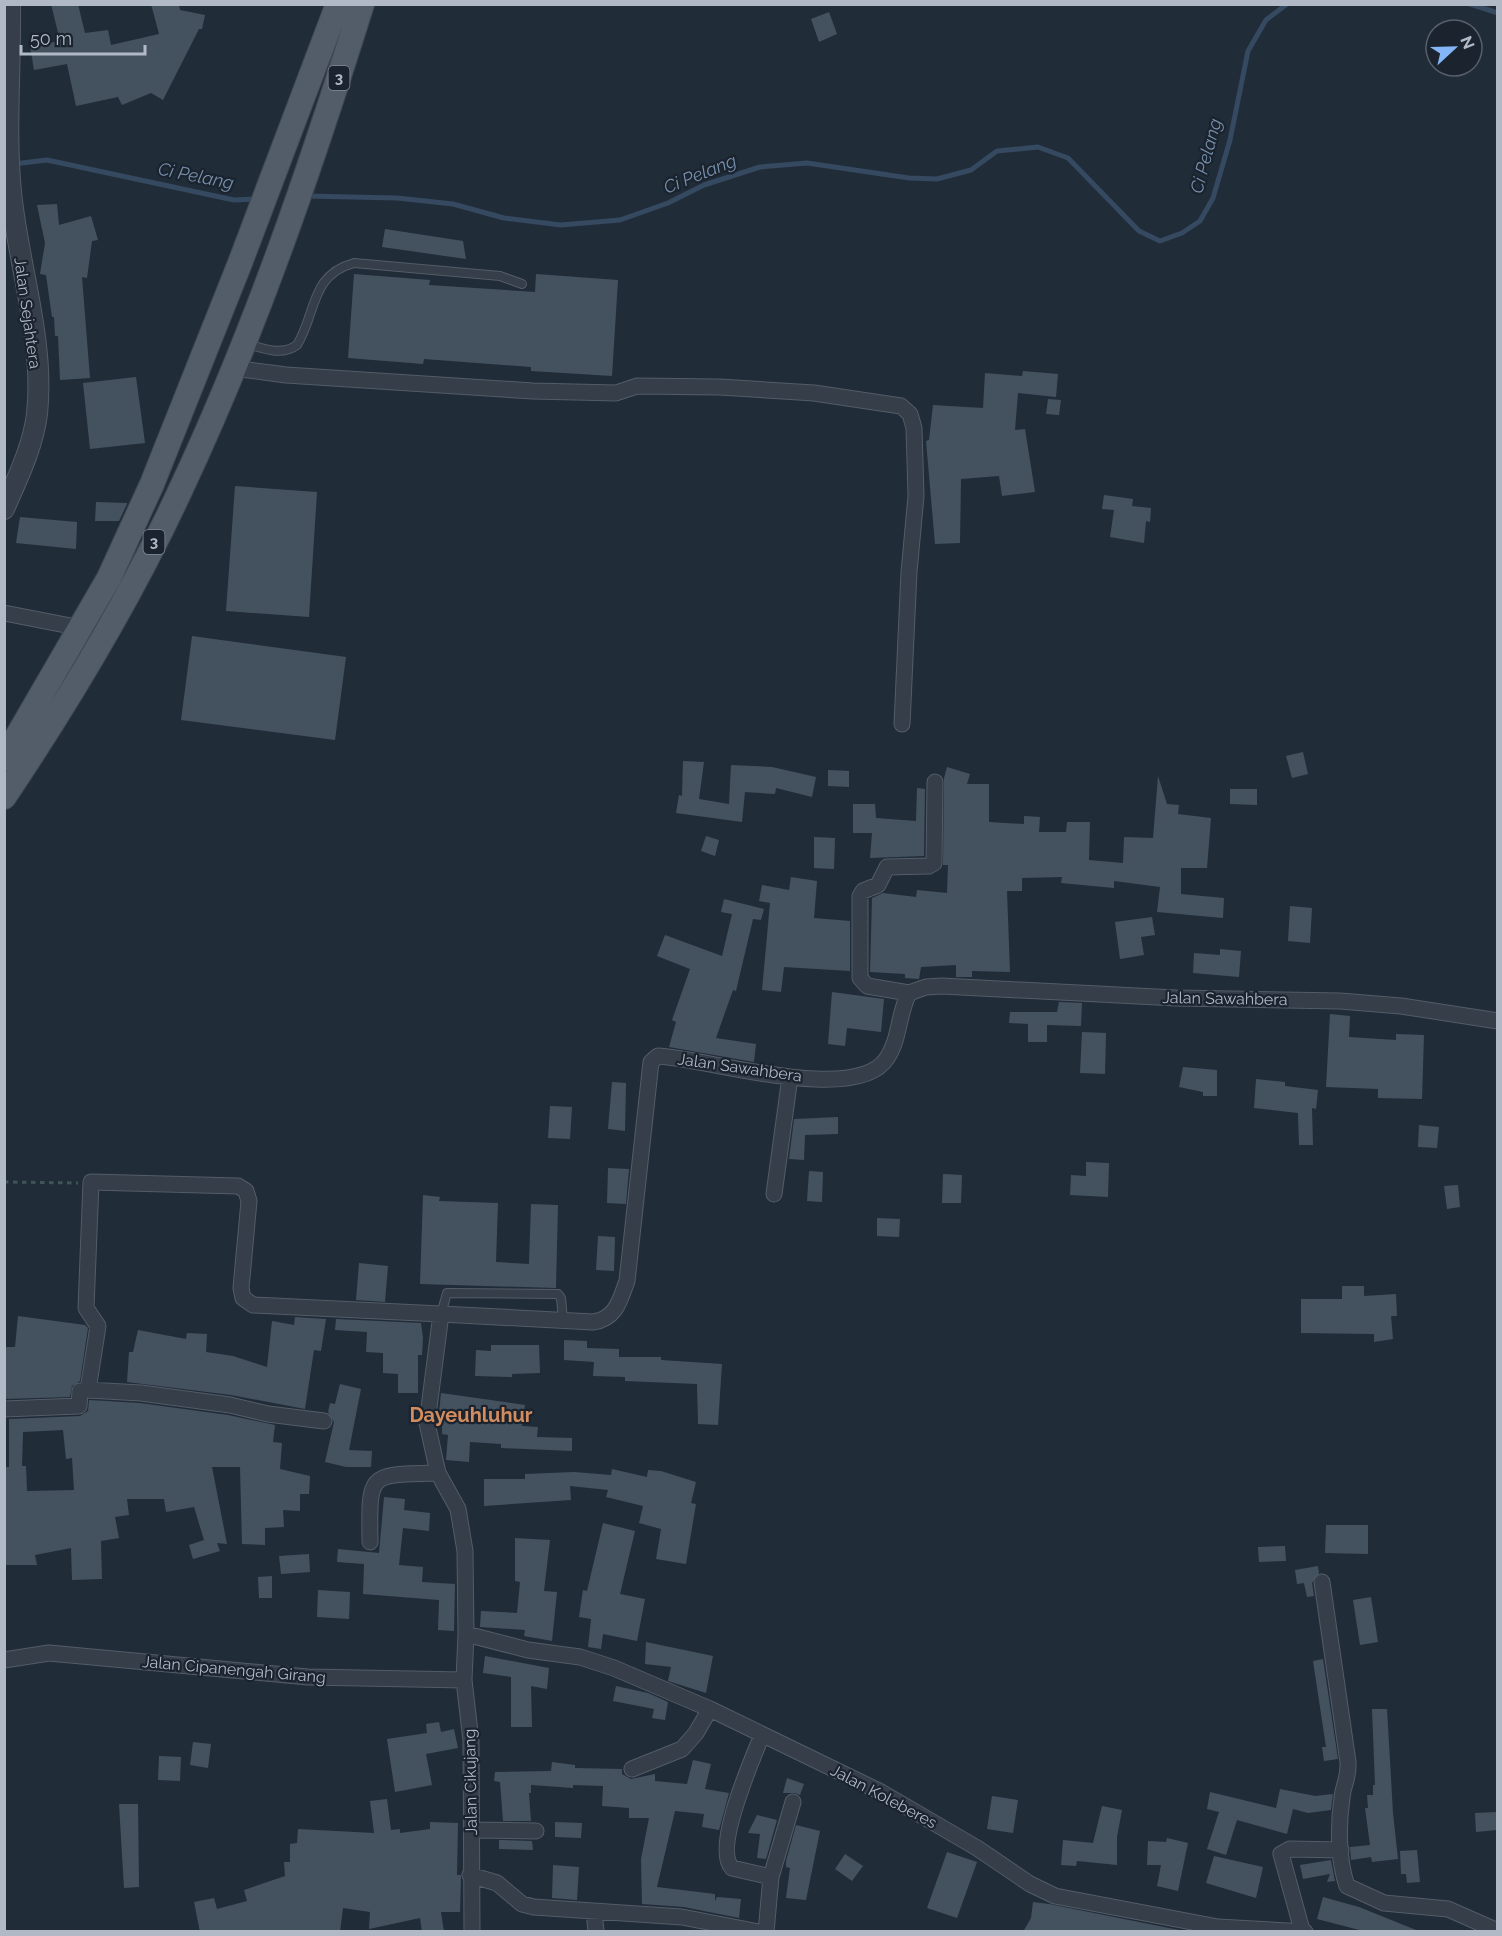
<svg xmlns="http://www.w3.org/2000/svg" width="1502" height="1936" viewBox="0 0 1502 1936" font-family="Raleway,sans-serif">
<rect width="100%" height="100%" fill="#212c39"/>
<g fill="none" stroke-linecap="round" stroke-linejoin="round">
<path stroke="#354960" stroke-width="5" d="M1470 4 1498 13
M14 164 47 160 234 200 258 199
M306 196 397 198 453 204 504 218 561 225 620 220 668 203 704 185 760 167 807 163 909 178 937 179 971 170 997 151 1038 147 1068 158 1139 231 1160 241 1182 233 1200 221 1213 198 1230 140 1248 51 1266 20 1287 4"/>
</g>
<path fill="#445260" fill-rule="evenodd" d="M51 4H78L85 33 108 30 111 45 159 34 151 4H179L180 10 205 15 202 29H199L163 100 151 93 122 105 118 97 76 106 67 64 34 70 30 46 60 41Z
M829 12 837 34 819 42 811 19Z
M57 204 59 225 91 216 98 240 92 241 87 278 82 277 90 378 60 380 58 336H55L54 317H52L46 275 40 274 45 243 37 205Z
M385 229 463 241 466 259 382 247Z
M354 274 430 280 429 285 535 292 536 274 618 280 612 376 531 371V367L424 359 423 364 348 358Z
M1023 371 1058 374 1056 397 1018 393 1015 430 1025 429 1035 492 1002 496 999 476 961 479 960 543 935 544 926 441 929 440 933 405 983 408 985 373 1022 376Z
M136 377 145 443 90 449 83 383Z
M1048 399 1061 400 1059 415 1046 414Z
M235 486 317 492 309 617 226 611Z
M1104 495 1133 499 1132 506 1151 508 1150 522 1146 521 1144 543 1110 537 1114 510 1102 509Z
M96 502 127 503V504L119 521H95Z
M20 517 77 522 76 549 16 543Z
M192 636 346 657 335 740 181 720Z
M1303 752 1308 774 1292 778 1286 756Z
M683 761 704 762 699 799 729 804 731 765 772 767 816 777 812 797 776 788 775 794 745 792 742 822 676 813 679 795 682 796Z
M947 767 970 774 967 784H989V822L1024 824V816L1040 817 1039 832H1066L1067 822H1090L1089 860 1123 863 1124 837 1153 838 1158 776 1167 804 1179 805 1178 814 1211 818 1207 868H1181V894L1224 898 1223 918 1157 912 1160 887 1114 881V888L1061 883 1062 877 1022 878V891H1007L1010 972 972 971V977H956V965L921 967 919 979 905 978V974L870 972 872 898 883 893 916 897 917 890 947 893 948 865H943L944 778Z
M828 770 849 771V787L828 786Z
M917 788 925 789 924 856 870 858 872 833H853V804H875L876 818 916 821Z
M1230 789H1257V805L1230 804Z
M706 836 719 840 715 856 701 851Z
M814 837 835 838 834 869 814 868Z
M791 877 817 881 814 918 850 921V971L784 967 781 992 762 990 770 903 759 901 762 885 789 890Z
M724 899 764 909 761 920 753 919 736 991 733 990 716 1038 756 1044 754 1062 669 1047 676 1022 672 1020 690 969 657 956 665 935 722 956 732 914 721 912Z
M1290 906 1312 908 1310 943 1288 941Z
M1152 917 1155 935 1141 937 1144 955 1120 959 1115 922Z
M1220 949 1241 951 1239 977 1193 973 1194 953 1220 955Z
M832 992 884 999 881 1032 847 1028 845 1046 828 1044Z
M1059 1002 1082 1003 1081 1026 1047 1025V1042H1028V1024L1009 1023 1010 1012H1057Z
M1330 1014 1350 1016 1349 1037 1396 1040V1034L1424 1035 1422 1099 1378 1098V1089L1326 1087Z
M1082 1032 1106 1033 1105 1074 1080 1073Z
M1183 1067 1217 1070V1096H1203V1092L1179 1087Z
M1256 1079 1285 1082V1086L1318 1090 1316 1109 1312 1108 1313 1145H1299L1298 1113 1254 1108Z
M612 1082 626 1083 625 1131 608 1129Z
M550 1106 572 1107 570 1139 548 1138Z
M838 1117V1134L805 1135 804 1160 789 1159 794 1119Z
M1419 1125 1439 1127 1437 1148 1418 1147Z
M1086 1162 1109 1163 1108 1197 1070 1195 1071 1175 1086 1176Z
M608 1168 629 1169 626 1204 607 1203Z
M809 1171 823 1172 822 1202 807 1201Z
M943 1174 962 1175 961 1203H942Z
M1458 1185 1460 1207 1447 1209 1444 1186Z
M423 1195 440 1197 439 1201 498 1203 496 1262 529 1264 531 1204 558 1205 556 1288 420 1284Z
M877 1218 900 1219 899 1237 877 1236Z
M598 1236 615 1237 614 1271 596 1270Z
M359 1263 388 1266 385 1302 356 1300Z
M1342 1286H1364V1296L1396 1294 1397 1316H1391L1393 1339 1374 1342V1334L1301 1333V1299H1342Z
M18 1316 85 1325 88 1328 80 1381 72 1386 70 1397 4 1399V1347H15Z
M295 1317 326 1319 321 1351 314 1350 305 1409 231 1395 127 1382 129 1352H133L138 1330 186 1339 187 1333 207 1334 206 1352 233 1356 267 1367 272 1321 294 1325Z
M336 1319 421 1323 423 1338 422 1355H418V1393H398V1374L383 1373V1353L366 1352 367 1332 335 1330Z
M564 1340 587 1341V1348L619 1349V1357H661V1360L722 1364 718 1425 698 1424 697 1384 625 1381V1377L593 1376 594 1362 564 1360Z
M491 1345H539L540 1373 512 1374V1377L475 1376 476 1350 491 1351Z
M340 1384 361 1389 349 1450 372 1451 371 1467H346L325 1462 334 1422 328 1412 330 1403 335 1404Z
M441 1393 525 1405 522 1426 538 1427 537 1437 572 1438V1451L501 1448V1444L470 1442 469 1462 446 1460 448 1435 442 1434V1412H439Z
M89 1400 140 1403 228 1415 275 1425 273 1442 282 1443 280 1469 310 1476 309 1494H300V1511L283 1510 284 1527 265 1528V1545L242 1544 240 1467H212L227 1544 217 1543 220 1551 193 1559 189 1545 204 1540 194 1507 166 1512 164 1499H127L129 1515 115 1517 119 1538 101 1541 102 1579 72 1580 71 1548 35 1555 37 1565H4V1467H9V1419L80 1416 88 1411ZM63 1430 66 1459 72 1458 74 1490 27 1491 26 1466H22L23 1432Z
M612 1469 647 1477 648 1470 661 1471 696 1482 691 1503 696 1504 686 1564 656 1559 661 1529 639 1523 643 1506 606 1497 608 1490 570 1486 571 1500 484 1506V1479H525V1474L574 1472 611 1475Z
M384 1497 405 1499 404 1510 430 1513 429 1531 403 1528 399 1565 423 1567 422 1582 455 1584 454 1631 438 1630 439 1600 363 1594 364 1564 337 1562 338 1549 379 1553Z
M603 1523 635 1531 620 1594 645 1599 637 1641 603 1634 601 1649 588 1647 591 1619 579 1617 583 1590 587 1591Z
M1326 1525H1368V1554L1325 1553Z
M515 1538 550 1540 544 1591 557 1592 552 1641 524 1636 525 1630 480 1627 481 1611 517 1613 520 1582 515 1581Z
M1285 1546 1286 1561 1259 1562 1258 1547Z
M309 1554 310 1572 281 1574 279 1556Z
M1318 1566 1319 1573 1312 1583 1314 1596 1307 1597 1304 1583 1297 1584 1295 1570Z
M272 1576V1598H259L258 1577Z
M318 1590 350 1592 349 1619 317 1617Z
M1371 1597 1378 1642 1360 1645 1353 1600Z
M646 1642 713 1656 706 1693 668 1681 671 1667 645 1664Z
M485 1656 549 1668 547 1689 531 1686 532 1727H511V1677L483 1673Z
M1323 1659 1338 1759 1324 1761 1322 1747H1326L1313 1661Z
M616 1686 648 1693 668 1702 665 1720 652 1718 654 1709 613 1701Z
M1372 1709H1387L1393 1813 1398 1859 1372 1862 1371 1857 1351 1860 1350 1847 1370 1845 1365 1808H1368L1367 1795H1373V1785H1375Z
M439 1722 441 1732 454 1729 458 1748 426 1754 432 1785 395 1792 387 1739 427 1733 426 1724Z
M193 1742 211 1744 208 1768 190 1765Z
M159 1756 181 1757 180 1781 158 1780Z
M693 1760 711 1764 705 1789 729 1793 719 1830 702 1827 704 1814 675 1811 657 1887 715 1894V1901L717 1897 741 1899 739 1918 684 1907 642 1904 641 1859 649 1818H629V1808L602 1806 603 1786 573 1785V1788L531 1785V1793H529L531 1821H503L500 1782 494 1781 495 1772 551 1771 552 1762 575 1765V1768L622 1769V1774L631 1779 655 1774V1781L687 1784Z
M787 1778 804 1784 800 1795 795 1793H783Z
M1280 1789 1315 1796 1333 1794 1331 1810 1308 1813 1293 1809 1287 1834 1237 1820 1226 1855 1207 1849 1219 1812 1207 1809 1210 1792 1276 1808Z
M992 1796 1018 1800 1013 1833 987 1829Z
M387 1799 391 1830 400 1829V1833L430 1829V1822L458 1823 457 1875H461V1878L460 1912H441L444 1932H422L420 1918 369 1929 370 1912 343 1908 340 1932H200L194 1902 214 1898 217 1909 247 1901 244 1890 285 1876 284 1862H290V1844L297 1843 298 1829 374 1833 370 1801Z
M119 1804H138L139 1887 124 1888Z
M1102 1806 1122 1810 1117 1837V1865L1077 1861 1076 1866 1061 1865 1063 1840 1093 1843Z
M1497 1812V1830L1476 1832 1475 1813Z
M757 1815 777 1820 766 1859 757 1858 760 1834 748 1833Z
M555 1822 582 1823 581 1838 555 1837Z
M796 1825 820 1831 806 1900 786 1898 790 1868 786 1867V1861Z
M1167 1838 1188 1843 1178 1891 1157 1886 1161 1865H1147L1148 1841 1166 1842Z
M499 1840 532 1841 533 1850 499 1849Z
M1417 1850 1420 1882 1407 1883 1406 1874H1401L1400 1851Z
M947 1852 977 1862 957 1918 927 1908Z
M845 1854 863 1866 852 1881 835 1869Z
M1214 1856 1263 1867 1256 1898 1206 1883Z
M1331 1860 1335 1881 1327 1882 1330 1874 1303 1879 1300 1865Z
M553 1865 579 1867 577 1900 552 1898Z
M1323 1897 1359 1907 1421 1932H1367L1317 1919Z
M1033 1902 1049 1904 1189 1932H1023L1031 1918Z"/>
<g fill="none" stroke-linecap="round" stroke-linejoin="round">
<g stroke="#535c67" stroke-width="10">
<path id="service" d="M248 344C264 349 282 356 297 345 317 312 310 275 354 263L500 276 522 284
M441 1314 447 1293 558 1294 561 1298 563 1320"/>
</g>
<g stroke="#535c67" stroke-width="17">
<path id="minor" d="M233 368 286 375 533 391 616 393 637 386 720 387 814 393 901 406 910 414 914 428 916 496 909 572 902 724
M4 613 81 628
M909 993 867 986 860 978V896L863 891 878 885 887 867 929 866 934 863 935 782
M774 1194 790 1077
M88 1390 98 1326 86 1308 91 1182 238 1186 246 1191 249 1201 241 1288 243 1298 253 1305 441 1314
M4 1409 79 1406 80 1391 88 1390 141 1393 230 1405 268 1414 324 1421
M370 1542C369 1471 368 1475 438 1473
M1322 1582 1348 1762C1349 1781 1343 1783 1342 1798 1338 1825 1338 1860 1347 1886L1384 1903 1448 1909 1498 1931
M466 1634 528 1650 580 1657 614 1668 710 1709 881 1792 977 1848 1030 1884 1055 1896 1218 1927 1305 1932
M4 1660 49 1653 308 1677 464 1680
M762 1735C752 1760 713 1848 732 1868L771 1877 766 1932
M632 1769 682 1749 696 1733 710 1709
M472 1830 536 1831
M470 1875 497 1883 522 1904 534 1907 682 1917 759 1932
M771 1877 793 1802
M594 1911 596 1932
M1302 1930 1281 1854 1290 1849 1341 1850
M472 1932 471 1741 464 1680 466 1634 465 1551 458 1509 438 1473 427 1423 441 1314 593 1322C616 1319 620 1300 627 1281L651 1062 658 1056C705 1058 857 1106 887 1058 900 1039 898 1014 909 993L926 987 942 986 1176 998 1340 1001 1401 1006 1498 1021"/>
</g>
<g stroke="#535c67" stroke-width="22">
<path id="tertiary" d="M4 509C17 479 33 447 37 414 45 340 18 265 11 192 5 132 11 66 10 4"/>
</g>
<g stroke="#3e4752" stroke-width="26">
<path id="primary" d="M4 759 109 578 152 484 240 263 338 4
M4 797C69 700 131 597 180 491 254 334 310 170 362 4"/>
</g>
<path stroke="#415557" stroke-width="3" stroke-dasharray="4.5 4.5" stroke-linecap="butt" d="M4 1182 78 1183"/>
<use href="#service" stroke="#353e49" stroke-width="8"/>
<use href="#minor" stroke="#353e49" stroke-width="15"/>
<use href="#tertiary" stroke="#353e49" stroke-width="20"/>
<use href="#primary" stroke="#535d69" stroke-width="24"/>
</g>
<g text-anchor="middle" stroke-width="4.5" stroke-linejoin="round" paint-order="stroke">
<g fill="#1a232e" stroke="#838c98" stroke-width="1.5">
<rect x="328.5" y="66" width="21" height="24" rx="4.5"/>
<rect x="143.5" y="530" width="21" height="24" rx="4.5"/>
</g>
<g font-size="15" font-weight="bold" fill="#b0b9c5">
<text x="339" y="83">3</text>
<text x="154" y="547">3</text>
</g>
<g font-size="16" fill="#b0b9c5" stroke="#1a232e">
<text transform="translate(28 313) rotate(82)" y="6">Jalan Sejahtera</text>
<text transform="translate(1225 998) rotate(1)" y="6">Jalan Sawahbera</text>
<text transform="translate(740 1067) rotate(8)" y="6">Jalan Sawahbera</text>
<text transform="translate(234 1669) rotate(5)" y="6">Jalan Cipanengah Girang</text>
<text transform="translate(470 1782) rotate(-91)" y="6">Jalan Cikujang</text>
<text transform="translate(884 1796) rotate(28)" y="6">Jalan Koleberes</text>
</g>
<g font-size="18" font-style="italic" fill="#7891ad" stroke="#1a232e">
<text transform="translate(1206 156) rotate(-75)" y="6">Ci Pelang</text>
<text transform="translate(700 174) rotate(-22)" y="6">Ci Pelang</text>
<text transform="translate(196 176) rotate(11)" y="6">Ci Pelang</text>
</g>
<g font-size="20" font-weight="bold" fill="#d28c5e" stroke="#1a232e">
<text x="471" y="1422">Dayeuhluhur</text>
</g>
</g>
<rect width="1502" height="1936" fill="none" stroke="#b0b9c5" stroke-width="12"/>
<g transform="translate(1454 48) rotate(68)"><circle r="28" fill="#1a232e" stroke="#565f6a" stroke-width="1.5"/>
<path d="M0-4.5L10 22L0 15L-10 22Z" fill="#84b5f6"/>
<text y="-9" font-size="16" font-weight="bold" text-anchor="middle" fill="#b0b9c5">N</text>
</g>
<path d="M21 45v9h124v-9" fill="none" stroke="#b0b9c5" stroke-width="3"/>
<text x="30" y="45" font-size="18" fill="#b0b9c5" stroke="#1a232e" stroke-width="4.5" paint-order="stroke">50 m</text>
</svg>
